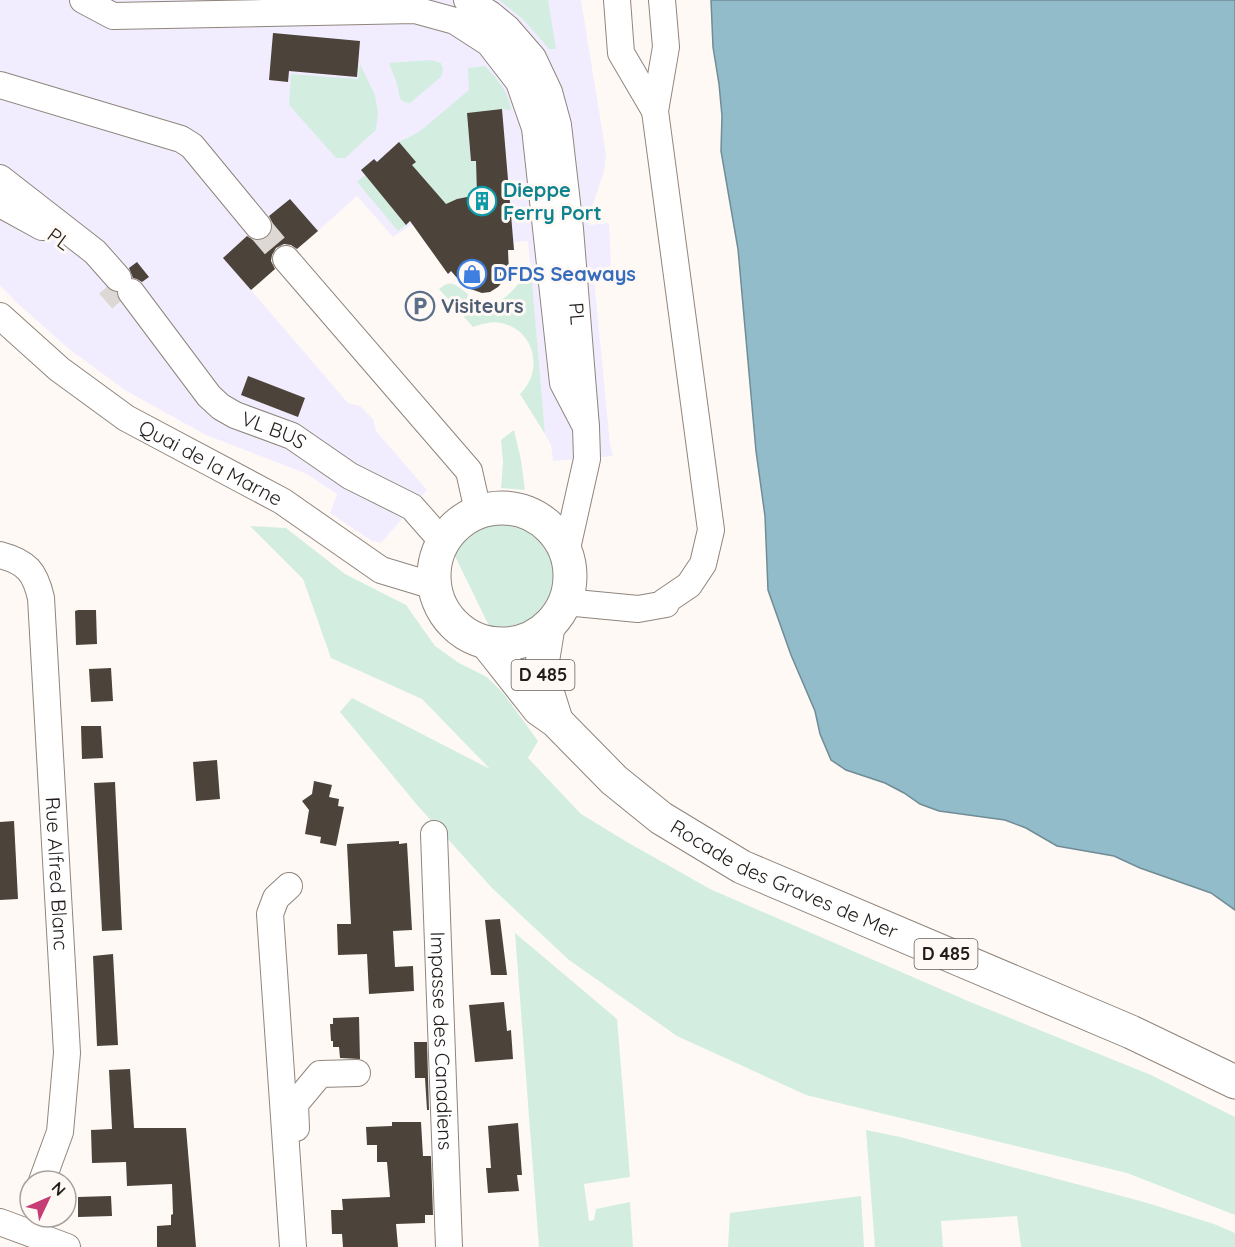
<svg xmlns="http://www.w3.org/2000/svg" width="1235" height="1247" viewBox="0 0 1235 1247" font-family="Quicksand,sans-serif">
<rect width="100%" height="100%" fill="#fef9f5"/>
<path fill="#f1edff" d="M0 0H581L606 154 604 172 590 212 589 225 609 223 611 265 594 279 610 444 613 456 553 461 551 445 545 434 528 241 514 242V250L503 251 509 272 505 279 498 287 490 292 482 293 465 287 456 268 448 274 439 262 446 257 433 244 428 247 421 237 424 236 413 224 393 237 357 196 318 231 304 216 238 275 348 403 360 406 373 419 376 431 427 490 381 543 372 541 330 513 337 494 307 474 206 435 125 390 69 349 16 302 0 285Z"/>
<path fill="#d3eee0" d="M499 0H548L556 49H549L524 20Z
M431 60 441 63 443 69 441 77 410 103 404 102 400 99 397 84 389 63Z
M360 64 375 95 378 113 376 130 345 158H336L289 105 291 74 358 79Z
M485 66C497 79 509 92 511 110L502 109 467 113 471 161H476L477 195 457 199 440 209 412 166 415 162 399 142 419 132 469 90 468 68Z
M365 175 406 225 398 231 357 182Z
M532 282 545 434 520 394C544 371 535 330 501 323 491 321 482 324 473 327L439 289C452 278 456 286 468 294L466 301 469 304C492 307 504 302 518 284Z
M514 430 521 460 525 490 501 488 503 462 501 440Z
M493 518C506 518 518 518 530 525 565 543 567 596 536 620 523 630 507 630 492 632L451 548C464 530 472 525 493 518Z
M250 526 286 528 345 574 406 605 435 646 459 663 487 677 503 693 538 741 528 758 581 814 627 842 710 889 968 1001 1151 1075 1235 1117V1215L1127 1173 806 1095 677 1036 569 960 492 888 418 806 340 712 352 698 490 769 422 699 331 658 303 579Z
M515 933 617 1019 630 1177 584 1184 589 1221 594 1220 596 1209 630 1202 633 1247H539Z
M866 1130 900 1137 1144 1202 1214 1224 1235 1233V1247H1021L1017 1216 941 1221 943 1247H875Z
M861 1196 864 1247H728L730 1213Z"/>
<path fill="#92bcca" stroke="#708c95" stroke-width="1.5" d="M711 0H1235V910L1211 893 1140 868 1114 856 1057 846 1026 828 1005 820 939 811 920 804 904 793 885 783 846 770 831 760 820 734 815 711 791 655 768 590 765 516 756 451 738 249 721 151 722 116 719 84 713 47Z"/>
<path fill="#4c433a" d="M273 33 360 41 357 77 289 71 288 82 269 80Z
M502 109 514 250H508L509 272 505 279 498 287 490 292 482 293 465 287 451 271 448 274 410 221 406 225 361 170 374 159 377 162 399 142 416 162 412 165 446 204 457 199 477 195 476 161H471L467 113Z
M290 199 318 231 297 249 291 245 284 244 276 248 272 255 271 261 275 269 251 290 223 258 247 236 253 240 260 241 268 237 272 231 273 224 269 216Z
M137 262 149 277 142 282 137 279 133 278 129 268Z
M248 376 305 398 298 417 241 395Z
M78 610H96L97 644 76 645 75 611Z
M111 668 113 701 91 702 89 669Z
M81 726H101L103 758 82 759Z
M217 760 220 799 196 801 193 762Z
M314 781 332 785 329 797 339 799 338 806 344 807 336 846 320 843 321 837 305 834 309 810 302 801 312 794Z
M115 782 122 930 102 931 94 783Z
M14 821 18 899 0 900V822Z
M399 841V844L407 843 412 930 393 931 395 967 413 966 414 991 369 994 367 954 338 955 337 924H351L347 844Z
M500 919 507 975H491L485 920Z
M113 954 118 1045 97 1046 93 956Z
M504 1002 507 1031 511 1030 513 1059 475 1062 469 1005Z
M359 1017 360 1059 340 1058 339 1047H333V1041H331L330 1024H333V1018Z
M414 1042H427L429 1110H427L425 1078H415Z
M130 1069 134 1128H186L196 1247H157V1226L171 1225V1215L173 1214 172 1184 127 1186 126 1162 92 1163 91 1130 112 1129 109 1070Z
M392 1122H421L423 1156H431L433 1215H425V1223L396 1224 398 1247H343L342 1234H332L331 1210H343L342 1199 390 1197 387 1162H377V1145H367L366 1127 392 1126Z
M518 1123 522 1175H517L519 1191 488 1193 486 1168H491L488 1126Z
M111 1196 112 1216 78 1217V1197Z"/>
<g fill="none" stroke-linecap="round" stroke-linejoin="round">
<path stroke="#ddd8d4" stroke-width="26" stroke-dasharray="26 13" stroke-linecap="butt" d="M258 226 286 259
M109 285 122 300"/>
<g stroke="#90857c" stroke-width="28">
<g id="minor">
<path d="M83 0 113 16 415 10 455 21 489 43 519 82 535 128 563 383 586 427"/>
<path id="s1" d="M467 0 490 14 507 28 533 58 549 92 558 125 570 229 586 427 587 459 566 553"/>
<path d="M617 0 621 53 655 111"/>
<path d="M0 85 181 139 192 146 258 226"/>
<path d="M0 178 95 252 118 278"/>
<path d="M0 204 42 227"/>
<path d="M286 259 469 471 478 511"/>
<path id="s2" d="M131 292 209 396 221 407 235 415 292 436 350 476 412 507 442 541"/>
<path id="s3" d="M0 316 59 369 126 418 282 501 381 570 434 586"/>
<path id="s4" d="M0 555C27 562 35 572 41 598L67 1053 60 1132 42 1181"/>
<path d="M565 602 638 609 666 604 664 602 689 585 703 564 711 530 655 111 666 47 662 0"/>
<path id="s5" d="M434 834 449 1247"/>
<path d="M289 886 276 898 270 914 293 1247"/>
<path d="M296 1128 295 1104 320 1074 357 1073"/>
<path d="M0 1222 67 1247"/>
</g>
</g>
<g stroke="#90857c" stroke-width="35">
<g id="major">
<circle cx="502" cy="576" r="68"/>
<path d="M548 627 542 664 544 682 556 720"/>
<path id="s6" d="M487 643 539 709 556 721 614 780 661 818 742 867 1131 1032 1235 1082"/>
</g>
</g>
<use href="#minor" stroke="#fff" stroke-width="26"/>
<use href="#major" stroke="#fff" stroke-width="33"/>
</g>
<defs>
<g id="building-ring" transform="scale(1.5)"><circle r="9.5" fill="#fef9f5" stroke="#0f9aa8" stroke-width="1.5"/><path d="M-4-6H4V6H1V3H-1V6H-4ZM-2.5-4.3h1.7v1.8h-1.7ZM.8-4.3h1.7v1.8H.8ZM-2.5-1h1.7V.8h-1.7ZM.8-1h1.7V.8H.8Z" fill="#0f9aa8"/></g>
<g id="shop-ring" transform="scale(1.5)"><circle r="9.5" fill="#fef9f5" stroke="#3f7fe0" stroke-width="1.5"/><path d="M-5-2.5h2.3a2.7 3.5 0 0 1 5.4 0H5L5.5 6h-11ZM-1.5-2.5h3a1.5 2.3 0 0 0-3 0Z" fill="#3f7fe0"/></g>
<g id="parking-ring" transform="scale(1.5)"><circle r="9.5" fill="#fef9f5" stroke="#5c6f8a" stroke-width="1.5"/><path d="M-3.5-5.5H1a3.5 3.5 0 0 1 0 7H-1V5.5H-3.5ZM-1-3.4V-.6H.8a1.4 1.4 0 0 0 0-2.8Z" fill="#5c6f8a"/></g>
</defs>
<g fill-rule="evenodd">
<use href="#building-ring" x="482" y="201"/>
<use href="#shop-ring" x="472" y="274"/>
<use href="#parking-ring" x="420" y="306"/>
</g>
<g text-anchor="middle" stroke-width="6" stroke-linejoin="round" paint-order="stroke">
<g fill="#fef9f5" stroke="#645f5c" stroke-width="1.5">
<rect x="511.5" y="660" width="63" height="30" rx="4.5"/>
<rect x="914.5" y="939" width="63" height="30" rx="4.5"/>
</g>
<g font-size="18" font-weight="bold" fill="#221d1a">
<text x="543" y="681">D 485</text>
<text x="946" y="960">D 485</text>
</g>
<g font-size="20" font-weight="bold" fill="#0d838f" stroke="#fef9f5" text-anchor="start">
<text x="503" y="197">Dieppe<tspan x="503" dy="23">Ferry Port</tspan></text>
</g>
<g font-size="20" fill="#221d1a" stroke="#fef9f5">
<text transform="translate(59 239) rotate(36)" y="7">PL</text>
<text dy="7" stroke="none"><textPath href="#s1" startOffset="350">PL</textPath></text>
<text dy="7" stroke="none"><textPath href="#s2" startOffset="204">VL BUS</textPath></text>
<text dy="7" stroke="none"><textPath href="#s3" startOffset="258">Quai de la Marne</textPath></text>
<text dy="7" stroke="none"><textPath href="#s4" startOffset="340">Rue Alfred Blanc</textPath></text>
<text dy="7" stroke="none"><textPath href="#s6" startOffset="386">Rocade des Graves de Mer</textPath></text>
<text dy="7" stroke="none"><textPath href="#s5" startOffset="207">Impasse des Canadiens</textPath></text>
</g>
<g font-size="20" font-weight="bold" fill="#366cbe" stroke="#fef9f5" text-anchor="start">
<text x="493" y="281">DFDS Seaways</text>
</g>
<g font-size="20" font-weight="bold" fill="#4e5e75" stroke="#fef9f5" text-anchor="start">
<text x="441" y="313">Visiteurs</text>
</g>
</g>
<g transform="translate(48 1199) rotate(46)"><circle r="28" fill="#fef9f5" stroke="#a6a19d" stroke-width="1.5"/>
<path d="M0-4.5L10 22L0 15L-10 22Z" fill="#c63c74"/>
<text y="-9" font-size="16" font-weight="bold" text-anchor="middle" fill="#221d1a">N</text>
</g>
</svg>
